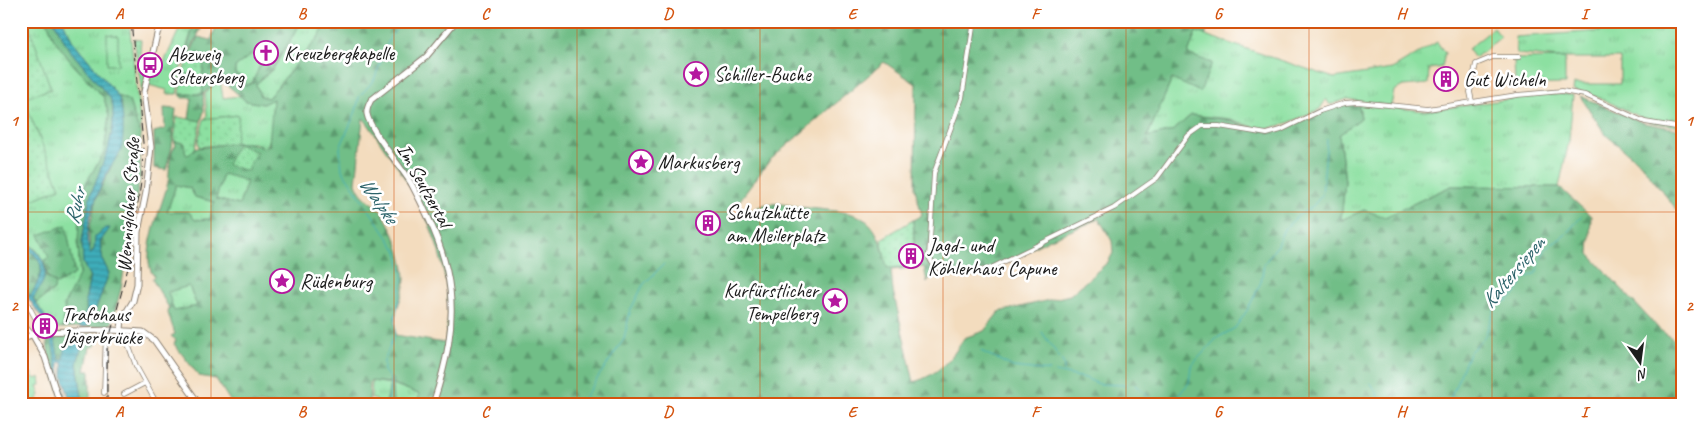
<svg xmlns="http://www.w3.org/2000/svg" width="1703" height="425" font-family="Caveat,sans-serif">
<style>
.grass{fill:url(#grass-tufts);stroke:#547e5e}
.forest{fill:url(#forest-firs);stroke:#466d52;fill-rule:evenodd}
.garden{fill:url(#garden-dots);stroke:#547e5e}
.pitch{fill:#8ce0a1;stroke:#547e5e}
.water{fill:url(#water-rules);stroke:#2d646b}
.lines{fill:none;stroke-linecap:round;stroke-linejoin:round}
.stream{stroke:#3eadba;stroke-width:1}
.minor-casing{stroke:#887c6d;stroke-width:5.5}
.major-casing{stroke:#887c6d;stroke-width:7}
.minor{stroke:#fff;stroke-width:4}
.major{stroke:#fff;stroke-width:5}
.rail{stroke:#1c1c1c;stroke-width:1;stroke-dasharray:8 4;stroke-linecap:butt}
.grid{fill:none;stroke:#d4530e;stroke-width:1;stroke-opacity:0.55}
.labels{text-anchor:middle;stroke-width:5;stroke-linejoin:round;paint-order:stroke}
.poi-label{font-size:20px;fill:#1c1c1c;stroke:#fff;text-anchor:start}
.street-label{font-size:20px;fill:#1c1c1c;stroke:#fff}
.water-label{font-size:21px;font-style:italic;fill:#2d646b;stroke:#fff}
.neatline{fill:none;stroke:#d4530e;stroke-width:2}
.grid-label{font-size:16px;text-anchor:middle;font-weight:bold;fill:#d4530e}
</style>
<defs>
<pattern id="grass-tufts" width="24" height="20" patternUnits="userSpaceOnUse" patternTransform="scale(1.25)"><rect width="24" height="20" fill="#8ce0a1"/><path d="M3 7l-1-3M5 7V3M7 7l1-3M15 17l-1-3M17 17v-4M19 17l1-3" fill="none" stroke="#78c08a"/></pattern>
<pattern id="forest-firs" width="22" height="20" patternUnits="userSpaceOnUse" patternTransform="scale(1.25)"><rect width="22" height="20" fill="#71be87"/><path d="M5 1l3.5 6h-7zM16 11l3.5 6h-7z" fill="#5c9a6e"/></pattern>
<pattern id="garden-dots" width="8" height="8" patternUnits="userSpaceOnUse" patternTransform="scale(1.25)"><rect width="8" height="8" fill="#8ce0a1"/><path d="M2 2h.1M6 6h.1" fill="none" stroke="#78c08a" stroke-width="1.8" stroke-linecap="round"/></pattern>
<pattern id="water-rules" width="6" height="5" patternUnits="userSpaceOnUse" patternTransform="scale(1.25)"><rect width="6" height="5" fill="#3eadba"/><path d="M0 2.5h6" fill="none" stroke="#338c96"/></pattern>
</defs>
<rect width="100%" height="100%" fill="#fff"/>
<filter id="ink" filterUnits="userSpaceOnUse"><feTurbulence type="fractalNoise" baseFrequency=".02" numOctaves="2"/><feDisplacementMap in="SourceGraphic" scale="10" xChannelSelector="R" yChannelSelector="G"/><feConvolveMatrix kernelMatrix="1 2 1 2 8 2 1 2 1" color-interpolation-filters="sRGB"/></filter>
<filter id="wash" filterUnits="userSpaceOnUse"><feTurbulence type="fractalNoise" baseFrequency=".0096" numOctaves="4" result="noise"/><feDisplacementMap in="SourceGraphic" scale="20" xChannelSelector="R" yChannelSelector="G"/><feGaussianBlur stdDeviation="1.12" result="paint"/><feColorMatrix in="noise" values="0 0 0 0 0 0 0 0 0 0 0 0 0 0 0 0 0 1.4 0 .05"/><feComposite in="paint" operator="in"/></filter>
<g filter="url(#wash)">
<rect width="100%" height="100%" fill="#f3dcbe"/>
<path class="grass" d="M26,21H47L54,39L71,62L104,98L109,116L104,153L87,181L80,197L78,245L80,274L65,303L63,328H53L36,303L54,290C45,274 43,246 21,242V205L60,188L23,98L51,89Z
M63,21H129L141,130L139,131L129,101L118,96L72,40Z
M183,21H195L182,61L177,94H166L167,90L149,85L152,70L161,69Z
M302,21H329L317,39L268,98L260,96L256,84L273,69Z
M1651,21H1682V127L1651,122L1600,98L1573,90L1574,84H1620V58H1559L1517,54L1515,37L1615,30Z
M1196,32L1334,78L1392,69L1437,42L1445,53L1442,67L1429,69L1428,84L1403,86L1394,91L1391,106L1347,99L1330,105L1326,99L1320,109L1288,123L1263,130L1230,119L1191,115L1173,131L1147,137L1172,79L1200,91L1188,54Z
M134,39L141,40L139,64H145L148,54L150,55L142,95Z
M259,51L261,64L252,83L245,86L235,74V67L253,53Z
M182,76L202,82L203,94H179Z
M220,79L223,98L240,96L246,101L263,104L273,98C271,114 275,135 265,149L255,143H235L238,115L204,119L207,116L205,94Z
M1545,94L1573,95L1569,141L1559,187L1451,186L1385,217L1364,210L1341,220L1345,181L1339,135L1361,118L1359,104L1425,111Z
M223,173L247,181L239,205L216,199Z
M176,185L190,188L195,197L214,202L210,219L195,220L189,212H167Z
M189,286L197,306L174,312L167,292Z
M372,381L390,384L386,404H377L376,400L371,398Z
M392,384L420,394L418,404H393Z"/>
<path class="forest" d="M47,21H54L68,48L110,98L113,106V126L108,150L90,196L82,241L83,263L90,277L85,301L87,309L80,327H86L96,308L109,273L103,261L100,242L109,228L90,255L89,231L96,199L122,143V107L118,96L129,101L139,131L141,130L140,177L121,289L111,326L63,328L65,303L80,273L78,245L80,197L87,181L104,153L109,116L104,98L71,62L54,39Z
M195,21H205L182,66Z
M218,21H302L272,69L256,84L260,96L268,98L317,39L329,21H1213L1205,35L1196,32L1188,54L1212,63L1200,92L1172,79L1147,137L1173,131L1191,115L1230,120L1254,129L1266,131L1281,128L1278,131L1326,109L1358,102L1361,118L1339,135L1345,181L1341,220L1364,210L1385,217L1451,186L1559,187L1591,216L1589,254L1660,330L1682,345V404H418L419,394L391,383L393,404H386L390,383L370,381L369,404H232L216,379L199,376L174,344L176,340L171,336L175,334L168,313L169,308L152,279L154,276C138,257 164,202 168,182C170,172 168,154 176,145L174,141L184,143L186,154H190L195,148C219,147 243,136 265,149L269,144L273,99L263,104L246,101L220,79L203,94L204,111L201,121L189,119L192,98H182L179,95L203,94L202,82L182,76L183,72L202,79L204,60L189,56L198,37L211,40ZM259,52L261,64L252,83L245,86V78L235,74V67L253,53ZM884,62L916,84L915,189L922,215L913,220L915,266L887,267C875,211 862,214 809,208C796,207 780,202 767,204C755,207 744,216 731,219L728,216L770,160ZM363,118C371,127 378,139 385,149C427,206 457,271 445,343L395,335C392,308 404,300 405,278C405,271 402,259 400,252C396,238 386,214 375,205C366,198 360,195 356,183ZM223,174L247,181L239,205L216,199ZM176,185L190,188L195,197L214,202L210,219L195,220L189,212H167ZM1099,219L1112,241L1113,253L1108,262L1070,295L999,312L984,331L964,338C952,359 938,375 914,382L893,291L891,270L924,267L927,282L935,271L968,274L990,270L1048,240ZM189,286L197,306L174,311L168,292Z
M1580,96L1644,123L1682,130V205L1677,210L1640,163L1606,135Z
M164,108L176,109L172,147L166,170L154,168V132L165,129Z
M66,225L75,274L57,284L48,277L44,260L49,258L39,235Z
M21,242C40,245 43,261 47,277L55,283L54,290L36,303L33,299C50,270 50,260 21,242Z
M21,246C49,259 44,274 30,296L21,284L23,256Z
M99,334L95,346L90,347L85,371H90V404H83L77,363L85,335L70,346L64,361L59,360L54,336H51L57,362V379L63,404L50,363L46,336L50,335Z"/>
<path class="garden" d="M21,21H26L30,29L51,89L23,98L60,188L21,205Z
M188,58L204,60L202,79L183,72Z
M239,115L235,143L199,147L198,141L204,119Z
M177,117L201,121L195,148L190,154L186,155L184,143L174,141Z
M237,144L257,152L250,162L248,171L227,165Z
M913,220L915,266L887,268L881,239Z
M21,358L35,379L40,377L41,385L37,386L40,395L34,404H21Z"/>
<path class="pitch" d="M1494,28L1501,37L1475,58L1468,49Z
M107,34L118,36V65H107Z
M1565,58V84L1515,85L1514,59Z"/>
<path class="water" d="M54,21H63L72,40L118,96C124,111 124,131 122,146C121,154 113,162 109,169C97,193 82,228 90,255L94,250L95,237L105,228H110L100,242L103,261L109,273L96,308L86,327H79L87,309L85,302L90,277L83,263L82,241L90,196L108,150L113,126V106L110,98L68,48Z
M21,243C36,246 49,263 44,279C42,286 36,293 33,299L53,328H49L21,288V284L30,296C44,274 48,259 21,246Z
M50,335H54L59,360H63L66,344L72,346L77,335H85L77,363L83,404H71L63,378V363L59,362L60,377L67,404H64C56,381 57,358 50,335Z"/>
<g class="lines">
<path class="stream" d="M1042,332L1064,364V371
M981,351L1013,367L1050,371
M1055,372L1085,378L1099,384L1126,385
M1371,383L1383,404
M1135,385L1147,395L1146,404
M388,404L391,380L384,371V361L395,333V318L403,277L397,251L342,170L340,148L356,111L359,97L374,80L390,37L404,21
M580,404L624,339L630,311L643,285L664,264
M1153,404L1175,399L1189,383L1191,366L1217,338L1235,328L1248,309L1261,282L1264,264L1276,247L1284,229L1299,215L1313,206L1322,195L1327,139
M1452,404L1451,397L1469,353L1485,336L1495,308L1515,295L1525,278L1536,273L1545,249L1564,236L1581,217"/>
</g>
</g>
<g filter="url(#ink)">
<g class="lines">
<defs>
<path id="minor" d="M974,21L962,98L934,173L929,256C935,279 973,274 991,268L1114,208L1157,178L1188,136L1202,126H1219L1267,134L1281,130L1320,111L1345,103L1358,102L1428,109L1517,95L1562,91L1585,95L1645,122L1682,128
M159,31L164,21
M1472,102L1470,92L1476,64L1493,57H1519
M21,292L38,323L39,332
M21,322L32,334
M123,330L136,366L157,404
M104,393L106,330
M124,394L145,383"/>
<path id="major" d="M121,330L122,319L133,301L137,284L138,232L146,192L151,147L144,92L160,21
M32,334L45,357L60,404
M21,338L23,325
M21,339L39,332L111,330L143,332L154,340L199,404
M433,404C463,314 456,267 412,185C402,167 370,131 367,114C366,109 369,104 371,100L426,57L456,21"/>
</defs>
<use href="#minor" class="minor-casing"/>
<use href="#major" class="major-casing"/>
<use href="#minor" class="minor"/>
<use href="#major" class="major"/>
<path class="rail" d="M107,404V347L128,268L142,176L143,143L131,21"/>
</g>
</g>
<path class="grid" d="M211,21V404M394,21V404M577,21V404M760,21V404M943,21V404M1126,21V404M1309,21V404M1492,21V404M21,212H1682"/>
<defs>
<symbol id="church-ring" viewBox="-11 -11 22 22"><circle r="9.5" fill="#fff" stroke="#b5179e" stroke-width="1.5"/><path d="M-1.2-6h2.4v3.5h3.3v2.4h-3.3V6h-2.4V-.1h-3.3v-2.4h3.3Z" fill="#b5179e"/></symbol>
<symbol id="bus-ring" viewBox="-11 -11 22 22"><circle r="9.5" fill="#fff" stroke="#b5179e" stroke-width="1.5"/><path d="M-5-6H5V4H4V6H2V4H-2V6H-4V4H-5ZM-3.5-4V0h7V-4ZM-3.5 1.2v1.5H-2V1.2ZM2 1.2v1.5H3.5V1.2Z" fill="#b5179e"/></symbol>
<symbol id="sight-ring" viewBox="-11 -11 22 22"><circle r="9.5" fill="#fff" stroke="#b5179e" stroke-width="1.5"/><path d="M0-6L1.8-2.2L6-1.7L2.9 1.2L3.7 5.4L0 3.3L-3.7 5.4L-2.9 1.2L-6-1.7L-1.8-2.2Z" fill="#b5179e"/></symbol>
<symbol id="building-ring" viewBox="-11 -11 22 22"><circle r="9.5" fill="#fff" stroke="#b5179e" stroke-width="1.5"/><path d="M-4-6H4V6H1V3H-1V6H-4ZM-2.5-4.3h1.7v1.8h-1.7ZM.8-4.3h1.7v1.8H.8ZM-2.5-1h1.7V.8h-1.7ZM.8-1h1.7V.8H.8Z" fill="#b5179e"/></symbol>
</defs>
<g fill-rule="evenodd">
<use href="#church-ring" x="252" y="39" width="28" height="28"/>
<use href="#bus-ring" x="136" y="51" width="28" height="28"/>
<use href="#sight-ring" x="682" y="60" width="28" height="28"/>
<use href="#building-ring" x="1432" y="65" width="28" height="28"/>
<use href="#sight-ring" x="627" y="148" width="28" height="28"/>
<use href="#building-ring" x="694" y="209" width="28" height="28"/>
<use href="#building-ring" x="897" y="242" width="28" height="28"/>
<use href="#sight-ring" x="268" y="267" width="28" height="28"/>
<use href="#sight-ring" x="821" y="287" width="28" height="28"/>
<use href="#building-ring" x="31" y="312" width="28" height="28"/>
</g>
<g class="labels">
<g class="poi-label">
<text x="284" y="60">Kreuzbergkapelle</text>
<text x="168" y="61">Abzweig<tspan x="168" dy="23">Seltersberg</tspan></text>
<text x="714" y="81">Schiller-Buche</text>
<text x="1464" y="86">Gut Wicheln</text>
<text x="658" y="169">Markusberg</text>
<text x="726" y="219">Schutzhütte<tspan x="726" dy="23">am Meilerplatz</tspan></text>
<text x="928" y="252">Jagd- und<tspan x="928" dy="23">Köhlerhaus Capune</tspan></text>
<text x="300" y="288">Rüdenburg</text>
<text x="818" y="297" text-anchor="end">Kurfürstlicher<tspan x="818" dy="23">Tempelberg</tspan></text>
<text x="62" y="321">Trafohaus<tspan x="62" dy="23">Jägerbrücke</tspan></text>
</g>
<g class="street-label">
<text transform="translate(425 185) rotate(61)" y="7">Im Seufzertal</text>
<text transform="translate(128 205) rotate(-86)" y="7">Wennigloher Straße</text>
</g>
<g class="water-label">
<text transform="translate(379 200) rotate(55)" y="7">Walpke</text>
<text transform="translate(75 206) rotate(-77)" y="7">Ruhr</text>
<text transform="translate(1513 272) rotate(-50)" y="7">Kaltersiepen</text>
</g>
</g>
<rect width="1703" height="425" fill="none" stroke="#fff" stroke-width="55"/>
<g transform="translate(1640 362) rotate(166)" stroke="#ffffff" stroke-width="4" paint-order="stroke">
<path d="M0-4L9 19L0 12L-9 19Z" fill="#1c1c1c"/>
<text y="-8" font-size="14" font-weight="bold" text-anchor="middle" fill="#1c1c1c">N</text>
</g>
<rect x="28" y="28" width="1648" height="370" class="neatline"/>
<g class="grid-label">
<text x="119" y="19">A</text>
<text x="302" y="19">B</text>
<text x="485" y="19">C</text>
<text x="668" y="19">D</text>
<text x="852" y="19">E</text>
<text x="1035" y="19">F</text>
<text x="1218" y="19">G</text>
<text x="1401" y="19">H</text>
<text x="1584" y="19">I</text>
<text x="14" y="126">1</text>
<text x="1689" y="126">1</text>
<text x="14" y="311">2</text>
<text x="1689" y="311">2</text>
<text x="119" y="417">A</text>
<text x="302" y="417">B</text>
<text x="485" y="417">C</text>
<text x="668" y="417">D</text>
<text x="852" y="417">E</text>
<text x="1035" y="417">F</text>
<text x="1218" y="417">G</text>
<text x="1401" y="417">H</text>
<text x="1584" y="417">I</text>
</g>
</svg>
